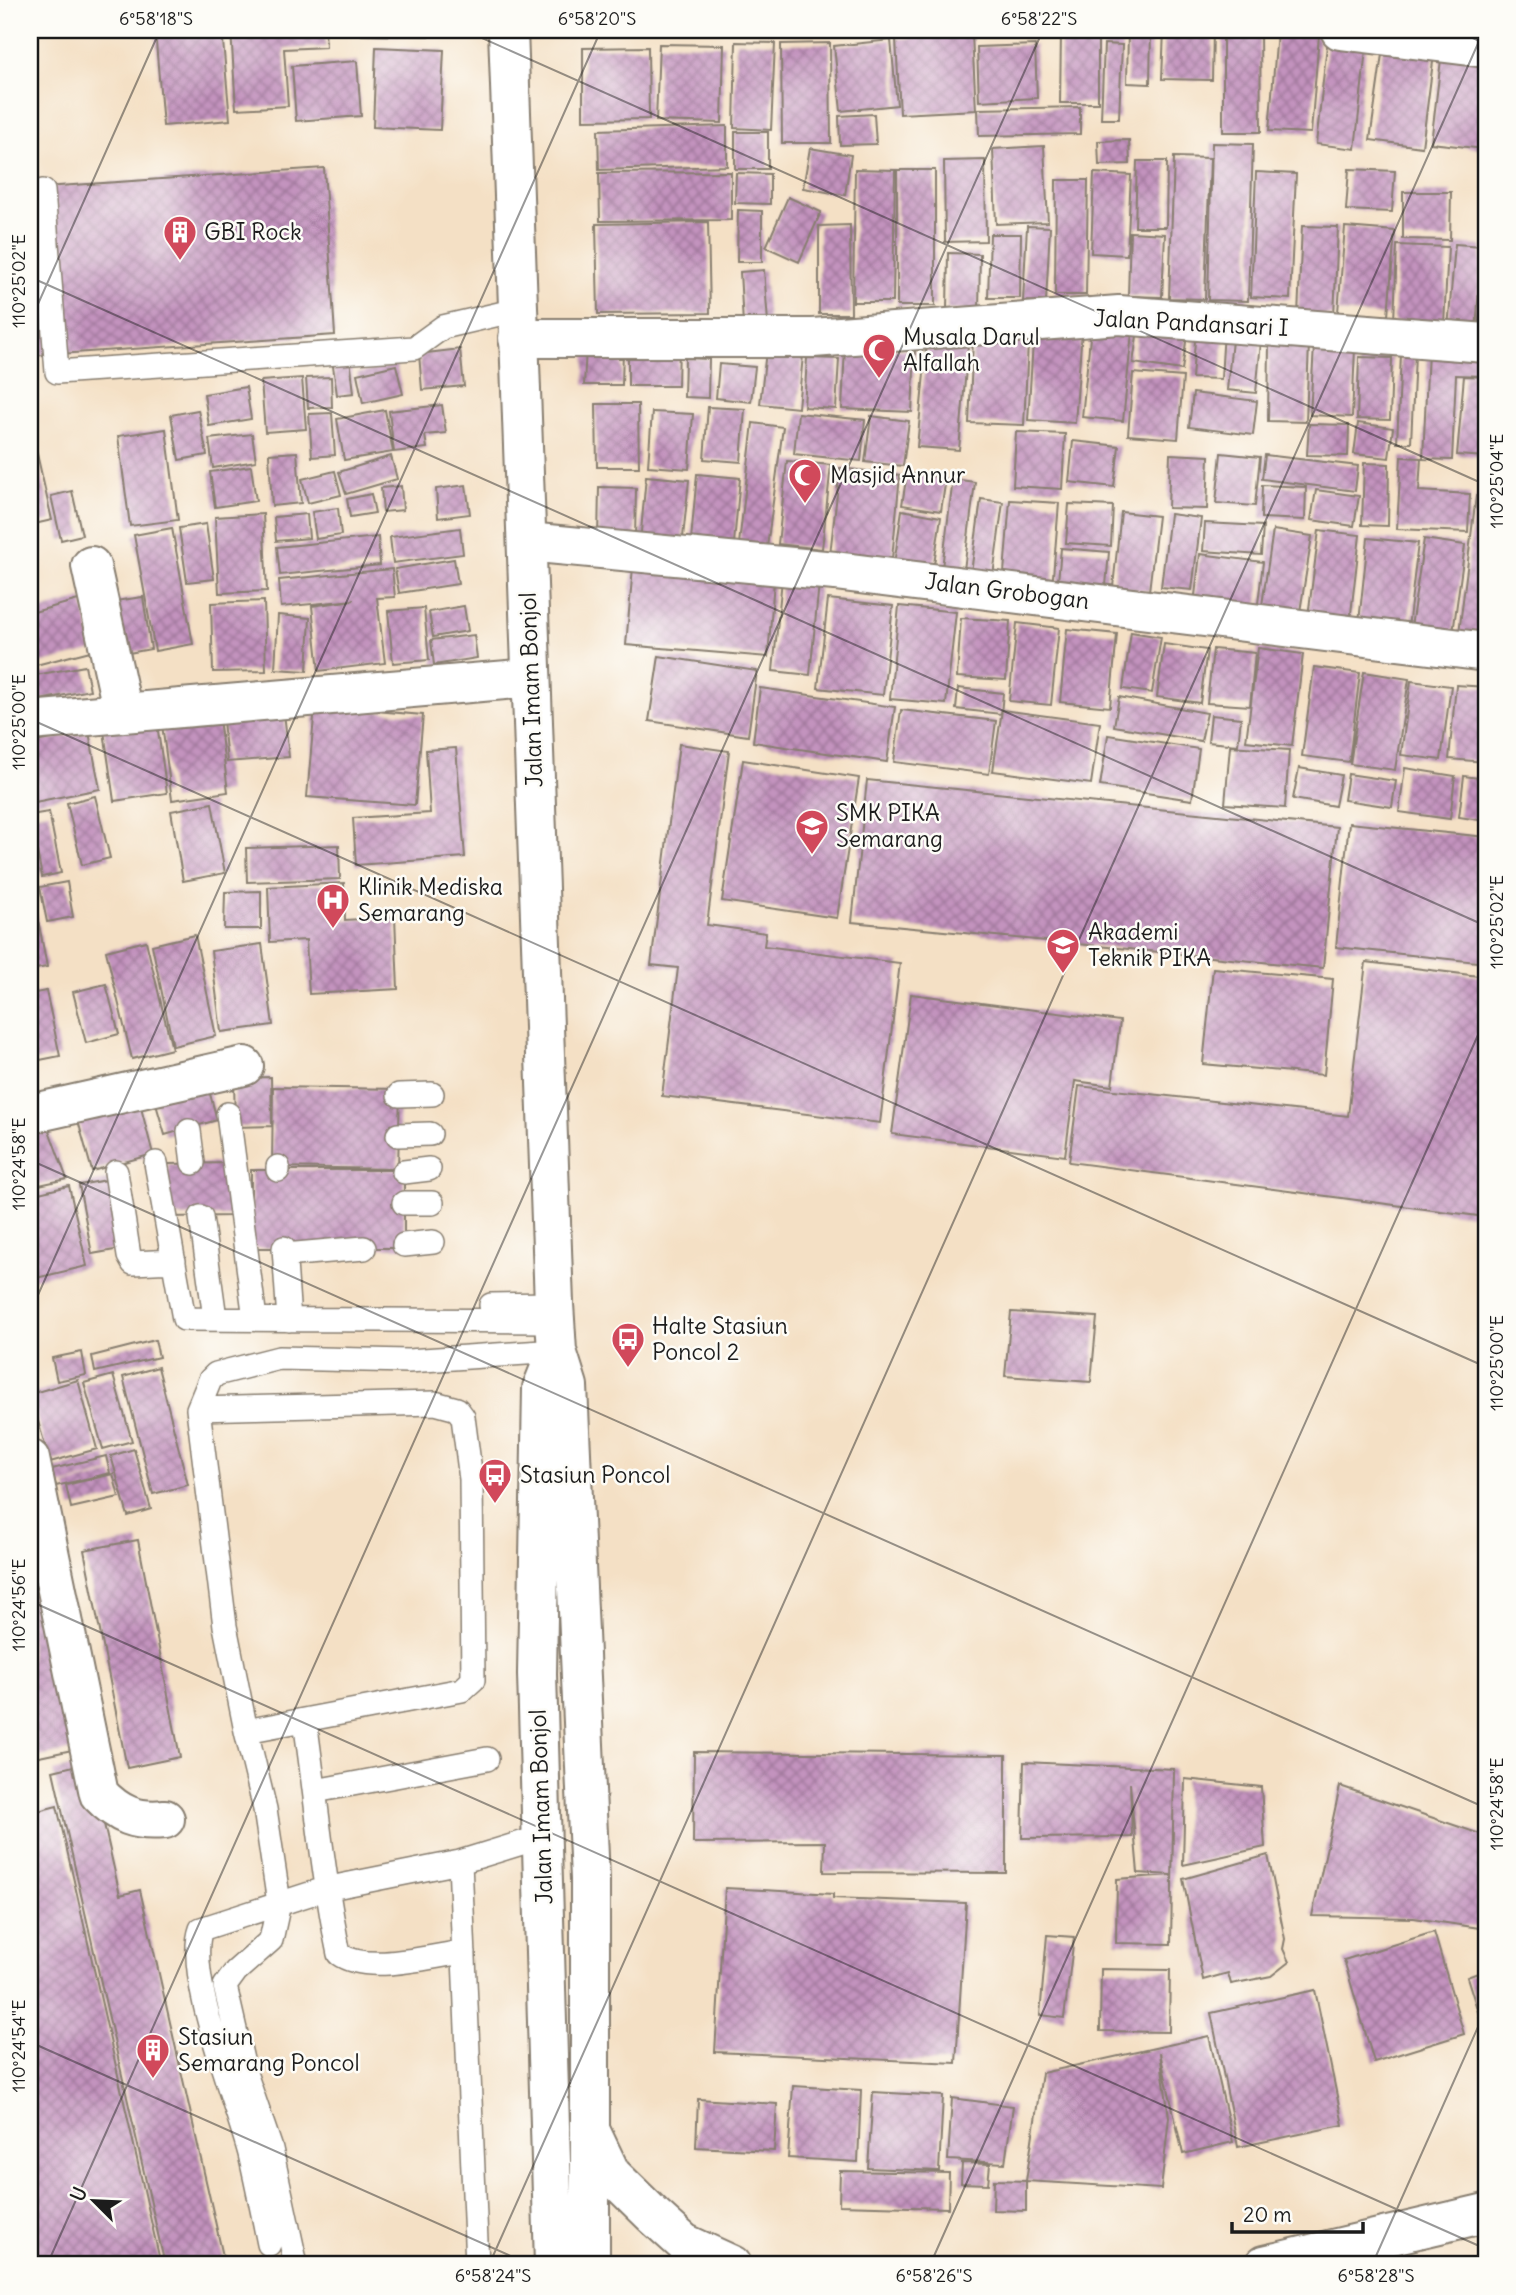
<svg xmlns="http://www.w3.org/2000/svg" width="1516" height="2295" font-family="Delius,sans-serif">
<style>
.building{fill:url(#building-cross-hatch)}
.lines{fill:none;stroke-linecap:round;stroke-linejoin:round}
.service-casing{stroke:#887e70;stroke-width:26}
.minor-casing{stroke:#887e70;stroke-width:42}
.secondary-casing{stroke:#887e70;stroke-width:42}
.primary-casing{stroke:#887e70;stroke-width:42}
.service{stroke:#fff;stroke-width:23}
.minor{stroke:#fff;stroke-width:38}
.secondary{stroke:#fff;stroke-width:38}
.primary{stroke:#fff;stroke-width:38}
.ticks{fill:none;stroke:#1c1c1c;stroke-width:2;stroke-opacity:0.45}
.labels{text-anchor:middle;stroke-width:5;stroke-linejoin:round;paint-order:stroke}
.poi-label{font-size:23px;fill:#1c1c1c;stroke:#fdfcf7;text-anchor:start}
.street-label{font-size:23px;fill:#1c1c1c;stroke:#fdfcf7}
.neatline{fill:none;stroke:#1c1c1c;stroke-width:2.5}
.ticks-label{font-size:18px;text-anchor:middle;fill:#1c1c1c}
</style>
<defs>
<pattern id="building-cross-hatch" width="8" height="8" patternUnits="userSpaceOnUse" patternTransform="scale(1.75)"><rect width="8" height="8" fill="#c393be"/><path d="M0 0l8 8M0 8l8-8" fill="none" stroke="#9e779a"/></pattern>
</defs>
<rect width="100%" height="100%" fill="#fdfcf7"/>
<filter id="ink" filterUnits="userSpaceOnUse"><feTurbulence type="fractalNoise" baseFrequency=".0143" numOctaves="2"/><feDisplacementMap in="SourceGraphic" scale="14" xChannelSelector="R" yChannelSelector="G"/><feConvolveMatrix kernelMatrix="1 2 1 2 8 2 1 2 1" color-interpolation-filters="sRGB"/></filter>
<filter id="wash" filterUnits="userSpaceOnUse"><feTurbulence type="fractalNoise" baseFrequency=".00686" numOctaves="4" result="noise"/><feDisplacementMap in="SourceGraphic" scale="28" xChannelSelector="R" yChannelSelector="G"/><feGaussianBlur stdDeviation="1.57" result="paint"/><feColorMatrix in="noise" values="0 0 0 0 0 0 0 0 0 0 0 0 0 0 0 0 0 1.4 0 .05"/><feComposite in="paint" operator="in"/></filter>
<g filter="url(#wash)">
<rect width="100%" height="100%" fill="#f4e0c5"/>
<g id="blocks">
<path class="building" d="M155,30H222L230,120L163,126Z
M231,30H325L326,47L284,49L288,106L236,109Z
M362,30H435V36L362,35Z
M1128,30H1151L1150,84L1127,83Z
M1164,30H1213L1212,80L1162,79Z
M1260,31L1261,132H1223V32Z
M1277,32L1319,35L1311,133L1269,131Z
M1061,33L1098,34V103H1060Z
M972,35L976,110L900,114L896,39Z
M1328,36L1367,40L1355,149L1316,144Z
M891,40L897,105L841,111L834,46Z
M736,42L775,43L771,130L734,128Z
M830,43L831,143H782L781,44Z
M659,44L724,45L722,123L656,121Z
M1104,44L1122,45L1119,119H1101Z
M1035,45L1037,98L979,101L977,47Z
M376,47L444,50L440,130L373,127Z
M648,47L649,119L583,120V48Z
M1383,47L1434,54L1422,147L1370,140Z
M1442,51L1486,56L1484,149L1431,143Z
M357,61L361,116L296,121L292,66Z
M1080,107V134L979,136L978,109Z
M874,114L876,144L840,145L839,116Z
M727,126V166L599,170L598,130Z
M735,132H768V169H735Z
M1129,140L1130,164L1099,165L1098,141Z
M1212,143L1253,144L1248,301L1208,300Z
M1044,146L1048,222L996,224L993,149Z
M810,148L851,155L845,195L803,188Z
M1174,157L1210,158L1205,299L1169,298Z
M985,160L986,241L945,242L944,161Z
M1137,161H1167L1166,227H1135Z
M324,168L335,335L30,356V188Z
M855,169L895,170L893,302H853Z
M1349,169L1395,171L1392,212L1346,210Z
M897,170H935V306H897Z
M731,172V220L600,221L599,173Z
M1256,172L1296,174L1290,299L1251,297Z
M736,173L770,174V204L735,203Z
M1094,173L1131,175L1127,255L1091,253Z
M1056,180H1088L1086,295H1055Z
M1403,192H1451L1450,240L1403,239Z
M788,197L821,212L799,262L766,247Z
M738,210L762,211V262H737Z
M708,222L710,313L598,314L596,224Z
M850,225L851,314H819V226Z
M1027,226L1050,227L1046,302L1023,301Z
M1302,226L1338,227L1334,316L1298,315Z
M1345,227L1395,231L1388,316L1338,312Z
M1130,232L1165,234L1162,297L1128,296Z
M990,234H1021L1020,298H988Z
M1455,244L1482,246L1476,331L1448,329Z
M1397,245L1448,247L1444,324L1394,322Z
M948,253L980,254L979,311L947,310Z
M1484,268H1486V322L1479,321Z
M764,270L768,322L743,324L740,272Z
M1034,327L1082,330L1075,423L1028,420Z
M1091,328L1132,332L1123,421L1082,417Z
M1138,329L1187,335L1182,370L1133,363Z
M1196,329L1224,331L1221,379L1192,378Z
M973,340L1028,343L1024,425L969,423Z
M1232,340L1261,342L1256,393L1227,390Z
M927,342L968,345L959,450L917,447Z
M1269,343H1309L1306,422L1268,421Z
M679,345L678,386H628V346Z
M1314,346L1355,348L1352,417L1310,415Z
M845,347L915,350L912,412L842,409Z
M586,348L623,349L622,385H584Z
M460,349L464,386L422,390L419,354Z
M766,351L803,355L798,408L760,404Z
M1428,351L1486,352V376L1456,375L1452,460L1423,459Z
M1401,354H1415L1411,443H1397Z
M1359,357L1392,358L1390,420L1357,419Z
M350,358L354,393L337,395L332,359Z
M685,358L709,359L708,398L684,397Z
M807,358L839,359L836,409L804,407Z
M719,364L755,367L751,402L716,398Z
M396,365L403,394L363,403L357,374Z
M1133,373L1183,377L1178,439L1128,435Z
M1464,376L1486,377V457L1457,455Z
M331,377L332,407L308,408L306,378Z
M302,378L306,429L265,432L261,381Z
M246,387L251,419L209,426L204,394Z
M1193,393L1257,401L1253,435L1189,427Z
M596,404H638L639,467H597Z
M442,405L446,433L425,435L427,448L394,452L389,411Z
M708,407L745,409L741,462L704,459Z
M198,410L207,455L179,460L171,415Z
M385,410L393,452L344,460L337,419Z
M652,412L693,414L689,469L648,466Z
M332,413L335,455L312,457L309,414Z
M798,413L865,420L861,461L794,454Z
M871,416L909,421L903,466L865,462Z
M30,423L52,520L30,525Z
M753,423L783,427L767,547L739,544Z
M1358,423L1393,428L1389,458L1354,454Z
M1309,424L1349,425L1348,456L1307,455Z
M166,429L178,520L130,526L118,436Z
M1016,432L1065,434L1062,489L1013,486Z
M252,434L256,461L213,468L209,439Z
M1073,441L1119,446L1114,487L1069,482Z
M297,452L301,503L272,506L269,454Z
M1221,453L1260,457L1255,506L1216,503Z
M1170,454L1209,456L1207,509L1168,508Z
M1265,455L1358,466L1355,491L1262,479Z
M391,456L397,479L346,494L339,472Z
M1401,457L1421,458L1419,491L1470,494L1468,532L1397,529Z
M787,461L831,465L822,549L778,544Z
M1364,463L1389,464L1388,526L1362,525Z
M251,466L256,501L215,507L210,472Z
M840,468L900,475L891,569L829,563Z
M335,471L341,495L308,503L302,479Z
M907,473L946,478L941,511L902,505Z
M697,474L740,478L734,543L691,540Z
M646,476L689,480L682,547L640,543Z
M953,479L975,482L964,570L942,568Z
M466,485L470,514L438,518L436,489Z
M1262,485L1306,487L1305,520L1261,518Z
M401,486L403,510L383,512L381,488Z
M599,487L636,488L635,540L598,539Z
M1316,490L1359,496L1354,526L1311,520Z
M72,491L82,535L61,540L51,496Z
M371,494L375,513L350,517L347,499Z
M1476,496L1486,497V636L1459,633Z
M981,499L1003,502L992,583L970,580Z
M1010,500L1059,503L1052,589L1003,585Z
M1069,504L1113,506L1111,546L1066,543Z
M338,508L341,535L316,539L312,512Z
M902,510L941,517L932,578L893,571Z
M1121,512L1158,516L1149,591L1113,587Z
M263,514L267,591L219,593L215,517Z
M307,514L309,538L276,541L274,517Z
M1170,514L1201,518L1192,590L1161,587Z
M1205,523L1263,526L1261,555L1203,551Z
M206,524L214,579L187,582L179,528Z
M172,528L193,644L155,651L134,535Z
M460,528L463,554L393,563L390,537Z
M1273,530L1312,536L1299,618L1261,612Z
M1319,530L1360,535L1350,622L1308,617Z
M378,537L380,565L280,575L277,547Z
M1368,538L1418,543L1408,628L1359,622Z
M1424,539L1465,545L1453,633L1411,627Z
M1061,548L1109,552L1105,597L1057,593Z
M1200,554L1263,562L1257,612L1194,604Z
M634,556L775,568L768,657L626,645Z
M454,559L458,584L399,593L395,569Z
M392,569L395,597L377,598L385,663L319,671L312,606L354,600L281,607L279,580Z
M782,579L819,583L810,675L773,671Z
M143,597L151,649L123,654L115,601Z
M82,599L94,650L36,665L30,642V613Z
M828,599L893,606L883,695L818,688Z
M264,601L266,671L213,672L211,603Z
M464,606L468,631L433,637L429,612Z
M899,606L956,612L946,704L890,699Z
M424,608L429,660L393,663L388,611Z
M278,615L310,618L307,671L275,669Z
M961,618L1010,621L1006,680L957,677Z
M1017,623L1059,628L1051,705L1009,701Z
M1067,629L1117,634L1110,707L1060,702Z
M1131,632L1161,637L1152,693L1123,689Z
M474,635L477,658L434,665L431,640Z
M1164,644L1207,650L1200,703L1157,697Z
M1258,648L1303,654L1292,746L1246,741Z
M1213,649L1255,653L1250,706L1207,703Z
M659,656L757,671L748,736L649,721Z
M85,666L90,690L30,702V676Z
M1314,667L1360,673L1349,762L1302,756Z
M1364,672L1409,679L1395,770L1350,764Z
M1411,681L1451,686L1441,760L1401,755Z
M1456,685L1486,687V762L1449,759Z
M760,688L895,707L887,762L753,742Z
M958,688L1003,693L1001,714L956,709Z
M1119,697L1207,713L1201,741L1114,726Z
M283,704L289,757L227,762L222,710Z
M315,706L423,715L415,805L307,797Z
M218,710L228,792L172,800L161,717Z
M901,710L996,721L989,774L894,762Z
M1002,710L1100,723L1091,784L993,771Z
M1211,715L1241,718L1238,745L1208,742Z
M156,717L167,793L114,801L103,724Z
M89,732L100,789L30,803V743Z
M1108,735L1199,749L1192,800L1100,786Z
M679,744L729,751L707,925L766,933L764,946L900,963L880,1123L662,1096L678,968L651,965Z
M1230,746L1289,750L1285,808L1225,804Z
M456,748L465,857L356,865L353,818L430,813L426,750Z
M743,760L859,778L837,918L722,901Z
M1299,768L1341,775L1335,806L1293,799Z
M1405,768L1455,776L1450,819L1399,812Z
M1348,774L1396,781L1392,807L1344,800Z
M1464,776L1486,779V821L1459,817Z
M867,780L1337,827L1323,968L852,922Z
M95,796L110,858L82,865L67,803Z
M212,803L225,873L183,881L171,811Z
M49,812L61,873L42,877L30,815Z
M1349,823L1486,837V963L1336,947Z
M339,845L340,879L247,882L246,848Z
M30,853L37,881L30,883Z
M67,882L73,917L47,922L40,887Z
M344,883L345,920L395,917L398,989L309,994L306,940L270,942L268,887Z
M261,891V929H224L225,892Z
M37,914L47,967L30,970V916Z
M195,935L216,1036L173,1046L152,945Z
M146,941L172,1049L132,1059L106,951Z
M262,944L273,1025L221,1032L211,951Z
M1366,962L1486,977V1217L1069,1162L1079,1086L1348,1116Z
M1213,968L1333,979L1324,1075L1203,1064Z
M106,984L119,1034L86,1043L73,992Z
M46,991L60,1056L30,1062V994Z
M911,994L1120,1021L1112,1086L1075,1081L1065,1156L892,1134Z
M271,1077L272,1126L235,1127L234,1078Z
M206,1079L217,1120L165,1135L153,1094Z
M273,1087L400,1089L398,1169L272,1167Z
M139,1100L153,1154L92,1171L77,1117Z
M47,1125L67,1179L30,1187V1131Z
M232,1163V1216L168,1217V1164Z
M251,1170H404V1248H251Z
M112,1179L126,1248L92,1254L79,1185Z
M69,1186L87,1266L32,1279L30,1195Z
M1011,1312L1097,1317L1091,1382L1005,1376Z
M155,1340L159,1357L95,1372L92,1356Z
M82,1352L86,1375L57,1381L52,1358Z
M158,1367L188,1485L153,1494L123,1377Z
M113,1375L132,1441L103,1449L84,1383Z
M78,1380L97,1449L50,1462L30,1394Z
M134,1449L151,1509L128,1516L111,1456Z
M106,1456L110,1473L56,1486L52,1469Z
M113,1474L119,1497L71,1508L66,1485Z
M138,1540L180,1757L127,1768L84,1550Z
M30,1550L72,1750L30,1759Z
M694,1752L1006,1755V1873L824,1872L825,1842L693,1843Z
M90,1762L120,1895L140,1890L225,2265H165L53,1771Z
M1024,1762L1174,1769L1171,1944L1116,1943L1117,1879L1171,1875L1138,1873L1130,1783L1132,1837L1022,1838Z
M1185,1779L1261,1787L1265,1847L1183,1865Z
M1340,1786L1486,1836V1929L1414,1918L1312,1916Z
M57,1806L161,2265H30V1813Z
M1268,1855L1285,1939L1283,1949L1289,1962L1271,1976L1231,1984L1228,1973L1203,1980L1183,1879Z
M725,1888L833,1894V1898L966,1903L956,2063L715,2052Z
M1434,1932L1464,2034L1374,2062L1344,1960Z
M1047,1935L1074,1937L1064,2018L1040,2015Z
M1101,1969L1170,1970L1169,2032L1100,2031Z
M1486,1970V2037L1467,1977Z
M1315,1990L1343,2125L1238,2147L1211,2013Z
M1209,2036L1233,2142L1183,2154L1160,2053L1169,2117L1161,2189L1026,2181V2211L993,2210L994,2180L1026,2181L1042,2073Z
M793,2086L861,2090L858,2162L788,2158Z
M873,2092L943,2096L939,2171L868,2168Z
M952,2098L1013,2106L1005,2163L948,2160Z
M698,2099L777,2104L774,2151L696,2147Z
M962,2163L990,2164L988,2184L961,2183Z
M840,2171L949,2173L948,2208L839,2205Z"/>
</g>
</g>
<g filter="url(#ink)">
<use href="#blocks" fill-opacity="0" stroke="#887e70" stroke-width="2"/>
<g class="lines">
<defs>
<path id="service" d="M43,191L57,372L414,348L443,327L517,310
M399,1095L432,1094
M228,1114L255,1319
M189,1131L193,1163
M398,1135L430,1134
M156,1163L184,1319L555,1321
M278,1167V1170
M116,1172L129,1256L133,1263L174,1261
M404,1172L429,1169
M404,1203H432
M201,1217L215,1318
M404,1245L433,1242
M284,1248L289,1320
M285,1255L364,1248
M491,1305L554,1304
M198,1409L435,1403L457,1409L463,1417L471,1479L473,1680L462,1690L246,1731
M305,1720C316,1798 323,1877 339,1954C367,1974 430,1956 464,1952
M315,1791L487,1759
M460,1862L477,2265
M269,2244C263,2214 257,2184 250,2154C237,2103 184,1975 201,1929L325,1889L460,1862L541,1837
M296,2265L271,2149L245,2073L225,1986L236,1971L271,1940L279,1903L265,1809L246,1731L225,1626L198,1409L210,1380L216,1374L279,1358L408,1361L557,1351"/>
<path id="minor" d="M1340,30L1486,48
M518,338H813L1119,315L1486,343
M527,542L835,571L1486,652
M91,566L123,713
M30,721L530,678
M30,1114L244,1066
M30,1459L99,1794C119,1815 136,1822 165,1819"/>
<path id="secondary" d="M1264,2265L1486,2213"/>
<path id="primary" d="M508,30L554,1304L557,1351L568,1386L590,1879V2265
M592,2134L611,2174L654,2216L684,2243L732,2265
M554,2265L537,1674L542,1388L556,1353"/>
</defs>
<use href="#service" class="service-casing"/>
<use href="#minor" class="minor-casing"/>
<use href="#secondary" class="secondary-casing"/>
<use href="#primary" class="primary-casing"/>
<use href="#service" class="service"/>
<use href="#minor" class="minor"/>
<use href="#secondary" class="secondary"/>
<use href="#primary" class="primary"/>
</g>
</g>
<path class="ticks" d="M464,30L1486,485M1455,30L1486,44M30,277L1486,926M30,322L160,30M30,719L1486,1367M30,1160L1486,1808M30,1313L601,30M30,1601L1486,2249M30,2042L531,2265M47,2265L1043,30M489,2265L1484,30M930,2265L1486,1017M1372,2265L1486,2009"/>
<defs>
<symbol id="building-pin" viewBox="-11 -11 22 30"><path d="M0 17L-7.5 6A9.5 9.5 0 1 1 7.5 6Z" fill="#d1495b" stroke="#fdfcf7"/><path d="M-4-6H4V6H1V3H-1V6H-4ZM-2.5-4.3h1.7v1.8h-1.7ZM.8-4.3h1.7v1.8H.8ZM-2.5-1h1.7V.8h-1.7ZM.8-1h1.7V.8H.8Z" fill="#fff"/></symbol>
<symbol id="mosque-pin" viewBox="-11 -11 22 30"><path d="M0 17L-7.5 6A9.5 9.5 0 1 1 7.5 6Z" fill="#d1495b" stroke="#fdfcf7"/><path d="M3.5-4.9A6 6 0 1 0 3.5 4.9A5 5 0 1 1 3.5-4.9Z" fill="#fff"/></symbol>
<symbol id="school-pin" viewBox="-11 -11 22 30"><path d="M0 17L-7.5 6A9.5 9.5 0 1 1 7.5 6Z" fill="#d1495b" stroke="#fdfcf7"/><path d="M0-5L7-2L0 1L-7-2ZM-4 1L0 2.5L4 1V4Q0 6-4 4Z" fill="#fff"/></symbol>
<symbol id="hospital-pin" viewBox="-11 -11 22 30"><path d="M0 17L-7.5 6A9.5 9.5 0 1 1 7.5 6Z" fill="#d1495b" stroke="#fdfcf7"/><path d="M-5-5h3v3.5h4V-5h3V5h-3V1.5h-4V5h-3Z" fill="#fff"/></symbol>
<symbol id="university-pin" viewBox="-11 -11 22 30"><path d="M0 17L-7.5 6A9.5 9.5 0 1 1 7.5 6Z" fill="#d1495b" stroke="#fdfcf7"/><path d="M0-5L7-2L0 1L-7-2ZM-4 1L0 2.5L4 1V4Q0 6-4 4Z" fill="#fff"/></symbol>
<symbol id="bus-pin" viewBox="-11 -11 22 30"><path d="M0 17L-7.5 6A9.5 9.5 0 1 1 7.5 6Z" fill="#d1495b" stroke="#fdfcf7"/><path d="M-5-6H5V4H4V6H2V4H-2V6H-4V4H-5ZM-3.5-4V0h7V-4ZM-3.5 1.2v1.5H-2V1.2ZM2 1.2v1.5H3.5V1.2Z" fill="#fff"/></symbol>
</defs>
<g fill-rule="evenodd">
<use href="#building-pin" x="161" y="213" width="38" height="52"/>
<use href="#mosque-pin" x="860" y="331" width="38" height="52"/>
<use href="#mosque-pin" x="786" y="456" width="38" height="52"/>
<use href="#school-pin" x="793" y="807" width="38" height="52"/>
<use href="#hospital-pin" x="314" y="881" width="38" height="52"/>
<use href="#university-pin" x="1044" y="926" width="38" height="52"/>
<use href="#bus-pin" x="609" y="1320" width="38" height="52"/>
<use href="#bus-pin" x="476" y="1456" width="38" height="52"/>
<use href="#building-pin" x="134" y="2031" width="38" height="52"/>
</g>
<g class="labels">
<g class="poi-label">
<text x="204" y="240">GBI Rock</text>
<text x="903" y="345">Musala Darul<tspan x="903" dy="26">Alfallah</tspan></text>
<text x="830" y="483">Masjid Annur</text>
<text x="836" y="821">SMK PIKA<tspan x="836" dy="26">Semarang</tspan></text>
<text x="358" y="895">Klinik Mediska<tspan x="358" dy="26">Semarang</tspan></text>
<text x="1088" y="940">Akademi<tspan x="1088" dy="26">Teknik PIKA</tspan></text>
<text x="652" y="1334">Halte Stasiun<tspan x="652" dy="26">Poncol 2</tspan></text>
<text x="520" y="1483">Stasiun Poncol</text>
<text x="178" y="2045">Stasiun<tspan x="178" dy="26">Semarang Poncol</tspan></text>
</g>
<g class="street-label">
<text transform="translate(1191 323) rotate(3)" y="8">Jalan Pandansari I</text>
<text transform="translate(1007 591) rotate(7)" y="8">Jalan Grobogan</text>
<text transform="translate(531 690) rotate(-92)" y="8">Jalan Imam Bonjol</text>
<text transform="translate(541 1807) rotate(-92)" y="8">Jalan Imam Bonjol</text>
</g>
</g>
<rect width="1516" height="2295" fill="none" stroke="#fdfcf7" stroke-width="77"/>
<g transform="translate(94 2201) rotate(294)" stroke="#fdfcf7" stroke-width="5" paint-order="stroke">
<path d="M0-5L12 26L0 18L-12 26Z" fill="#1c1c1c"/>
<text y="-10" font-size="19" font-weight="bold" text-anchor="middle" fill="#1c1c1c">U</text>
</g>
<path d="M1232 2222v10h131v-10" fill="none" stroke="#1c1c1c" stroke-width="3.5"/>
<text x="1243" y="2222" font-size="21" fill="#1c1c1c" stroke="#fdfcf7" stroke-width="5" paint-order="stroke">20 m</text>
<rect x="38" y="38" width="1440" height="2218" class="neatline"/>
<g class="ticks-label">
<text x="156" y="25">6°58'18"S</text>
<text x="597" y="25">6°58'20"S</text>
<text x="1039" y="25">6°58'22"S</text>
<text transform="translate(19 281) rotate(-90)" y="6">110°25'02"E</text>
<text transform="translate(1497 481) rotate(-90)" y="6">110°25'04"E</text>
<text transform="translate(19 722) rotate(-90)" y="6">110°25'00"E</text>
<text transform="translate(1497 922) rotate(-90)" y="6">110°25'02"E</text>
<text transform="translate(19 1164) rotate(-90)" y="6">110°24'58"E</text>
<text transform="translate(1497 1363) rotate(-90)" y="6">110°25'00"E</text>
<text transform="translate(19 1605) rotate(-90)" y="6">110°24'56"E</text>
<text transform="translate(1497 1804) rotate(-90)" y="6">110°24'58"E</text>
<text transform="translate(19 2046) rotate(-90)" y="6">110°24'54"E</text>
<text x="493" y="2282">6°58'24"S</text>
<text x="934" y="2282">6°58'26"S</text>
<text x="1376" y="2282">6°58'28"S</text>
</g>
</svg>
